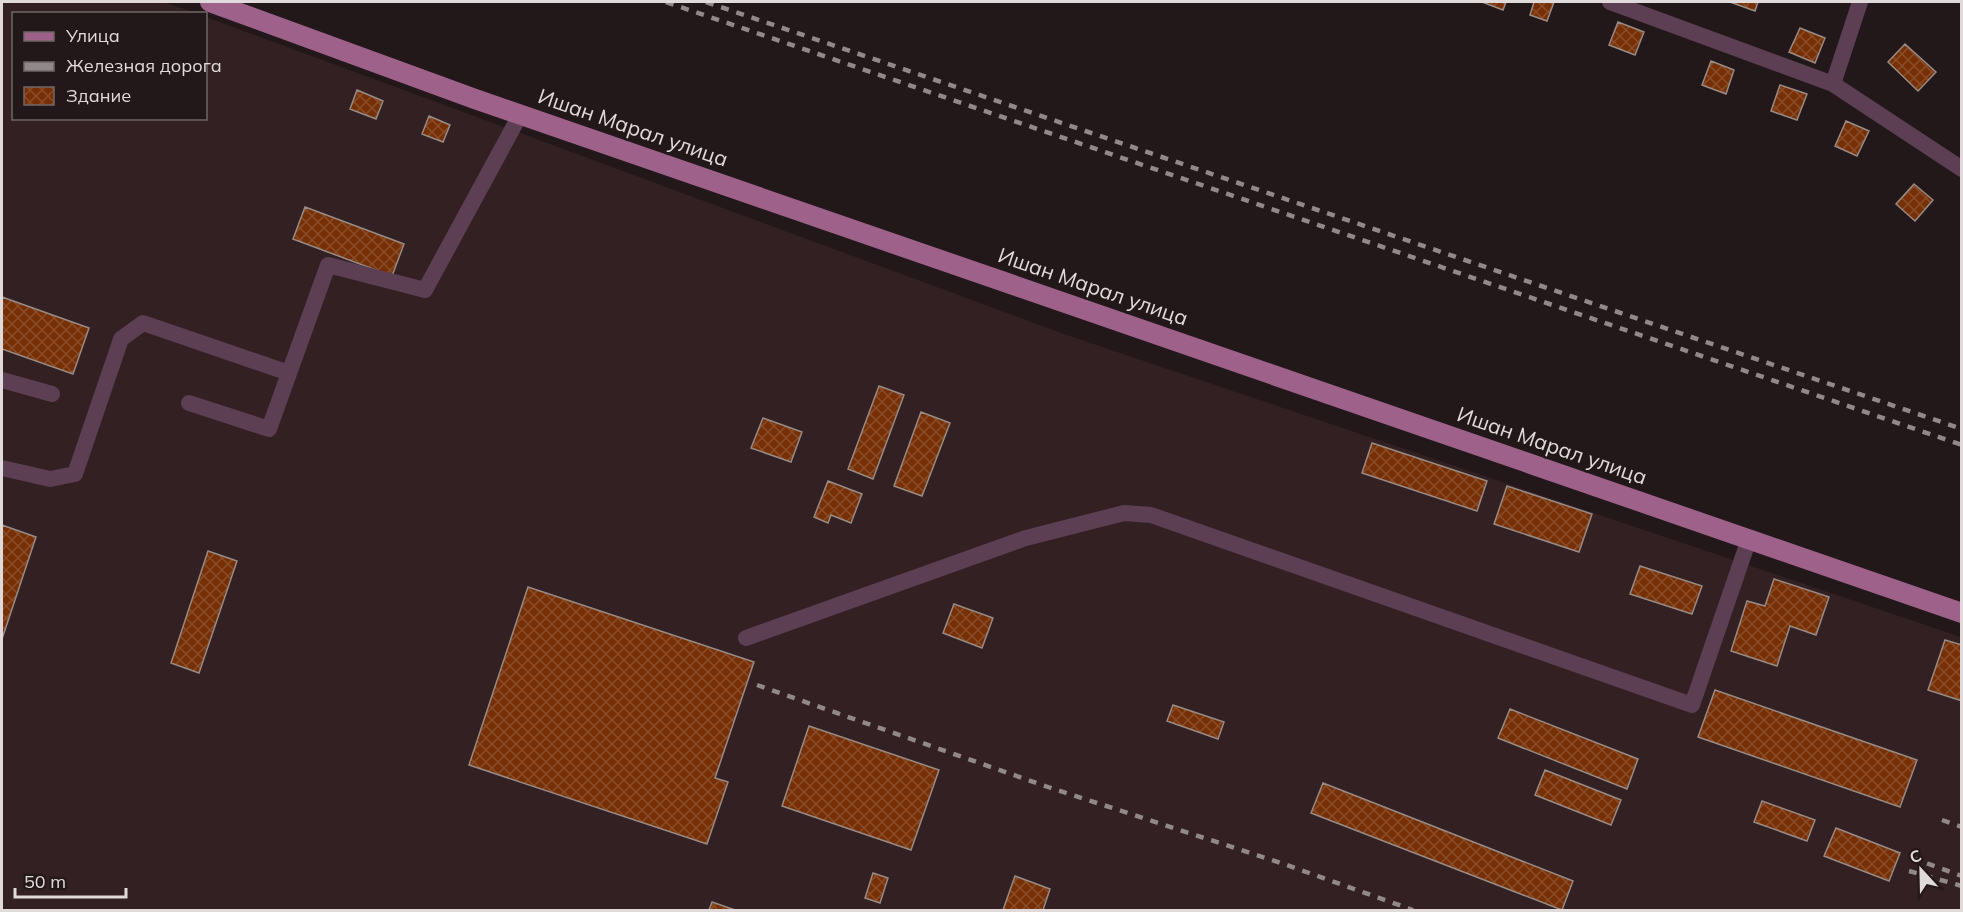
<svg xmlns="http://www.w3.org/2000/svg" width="1963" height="912" font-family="Mulish,sans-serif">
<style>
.built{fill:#322022}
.building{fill:url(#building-cross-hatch);stroke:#978b85;stroke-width:1.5}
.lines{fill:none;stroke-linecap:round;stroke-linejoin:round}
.minor{stroke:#5c3f53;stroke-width:16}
.major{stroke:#9d618a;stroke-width:20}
.rail{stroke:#918889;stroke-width:4.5;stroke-dasharray:8 8;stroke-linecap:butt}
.labels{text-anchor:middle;stroke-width:5;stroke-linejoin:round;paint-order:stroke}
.street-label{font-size:21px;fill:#e1dada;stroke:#231819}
</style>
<defs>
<pattern id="building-cross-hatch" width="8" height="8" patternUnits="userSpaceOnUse" patternTransform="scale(1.5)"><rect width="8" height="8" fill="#773005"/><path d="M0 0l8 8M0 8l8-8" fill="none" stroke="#8a4d29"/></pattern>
</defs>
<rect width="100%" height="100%" fill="#231819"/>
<path class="built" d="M2,2H163L196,13L14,14V118H206V17L1064,334L1961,637V910H2Z"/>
<path class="building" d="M1482,2H1506L1503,10Z
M1534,2H1554L1547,21L1530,15Z
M1730,2H1758L1755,11Z
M1618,22L1644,32L1635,55L1609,45Z
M1800,28L1825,38L1815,63L1789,52Z
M1905,44L1936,72L1918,91L1888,62Z
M1711,61L1734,70L1726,94L1702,85Z
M1780,85L1807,94L1797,120L1771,111Z
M357,90L383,101L376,119L350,109Z
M429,116L450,125L443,142L422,134Z
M1846,121L1869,131L1857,156L1835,146Z
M1914,184L1933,200L1915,221L1896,204Z
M305,207L404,244L392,276L293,239Z
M2,297L89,328L73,374L2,349Z
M879,386L904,395L873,479L848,469Z
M921,412L950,423L922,496L894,486Z
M763,418L802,432L791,462L751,448Z
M1372,443L1487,481L1477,511L1362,473Z
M828,481L862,494L851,523L831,515L828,523L814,517Z
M1507,486L1592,514L1579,552L1494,524Z
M2,525L36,537L2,639Z
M208,551L237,561L199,673L171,663Z
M1640,566L1702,586L1692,614L1630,594Z
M1774,579L1829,597L1816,635L1790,626L1777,666L1731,651L1747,601L1765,606Z
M528,587L754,662L715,778L728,782L707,844L469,765Z
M954,604L993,618L982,648L943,633Z
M1945,640L1962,645V701L1928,690Z
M1715,690L1917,760L1900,807L1698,737Z
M1173,705L1224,722L1218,739L1167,721Z
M1510,709L1638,759L1627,789L1498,738Z
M809,726L939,770L911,850L782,806Z
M1545,770L1621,800L1611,825L1535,795Z
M1323,783L1573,881L1562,910L1311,813Z
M1762,801L1815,820L1807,841L1754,822Z
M1836,828L1900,853L1889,881L1824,856Z
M873,873L888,878L880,903L865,898Z
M1015,876L1050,889L1043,910H1003Z
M712,902L735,910H709Z"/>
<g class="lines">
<path class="minor" d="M1610,2L1833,84L1962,169
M1833,84L1860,2
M2,380L52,394
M189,403L269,429L328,265L425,290L520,115
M2,468L50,479L75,474L121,339L143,323L289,373
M746,638L1026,538L1124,513L1151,515L1692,705L1749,539"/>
<path class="major" d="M210,2L475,99L1962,613"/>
<path class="rail" d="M666,2L1962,445
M706,2L1962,429
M757,685L1048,787L1281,863L1413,910
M1942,820L1962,827
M1912,858L1962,876
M1909,871L1962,886"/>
</g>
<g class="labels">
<g class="street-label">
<text transform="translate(633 128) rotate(19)" y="7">Ишан Марал улица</text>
<text transform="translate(1093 287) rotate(19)" y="7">Ишан Марал улица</text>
<text transform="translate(1552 446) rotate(19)" y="7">Ишан Марал улица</text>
</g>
</g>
<rect width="1963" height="912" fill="none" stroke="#e1dada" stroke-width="6"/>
<rect x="12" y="12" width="195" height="108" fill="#231819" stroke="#6f6666" stroke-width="1.5"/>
<rect x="24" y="32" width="30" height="9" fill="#9d618a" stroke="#6f6666" stroke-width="1.5"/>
<text x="66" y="42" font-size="18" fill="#e1dada">Улица</text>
<rect x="24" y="62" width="30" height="9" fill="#918889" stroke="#6f6666" stroke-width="1.5"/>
<text x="66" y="72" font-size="18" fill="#e1dada">Железная дорога</text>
<rect x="24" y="87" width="30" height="18" fill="url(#building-cross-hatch)" stroke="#6f6666" stroke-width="1.5"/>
<text x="66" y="102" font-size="18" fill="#e1dada">Здание</text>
<g transform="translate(1921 870) rotate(338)" stroke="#231819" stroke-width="4.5" paint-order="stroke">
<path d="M0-4.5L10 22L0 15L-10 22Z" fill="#e1dada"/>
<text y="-9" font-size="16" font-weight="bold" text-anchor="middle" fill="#e1dada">С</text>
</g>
<path d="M15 888v9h111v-9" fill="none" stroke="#e1dada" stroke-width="3"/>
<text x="24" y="888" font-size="18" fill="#e1dada" stroke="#231819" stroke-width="4.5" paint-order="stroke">50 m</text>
</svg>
